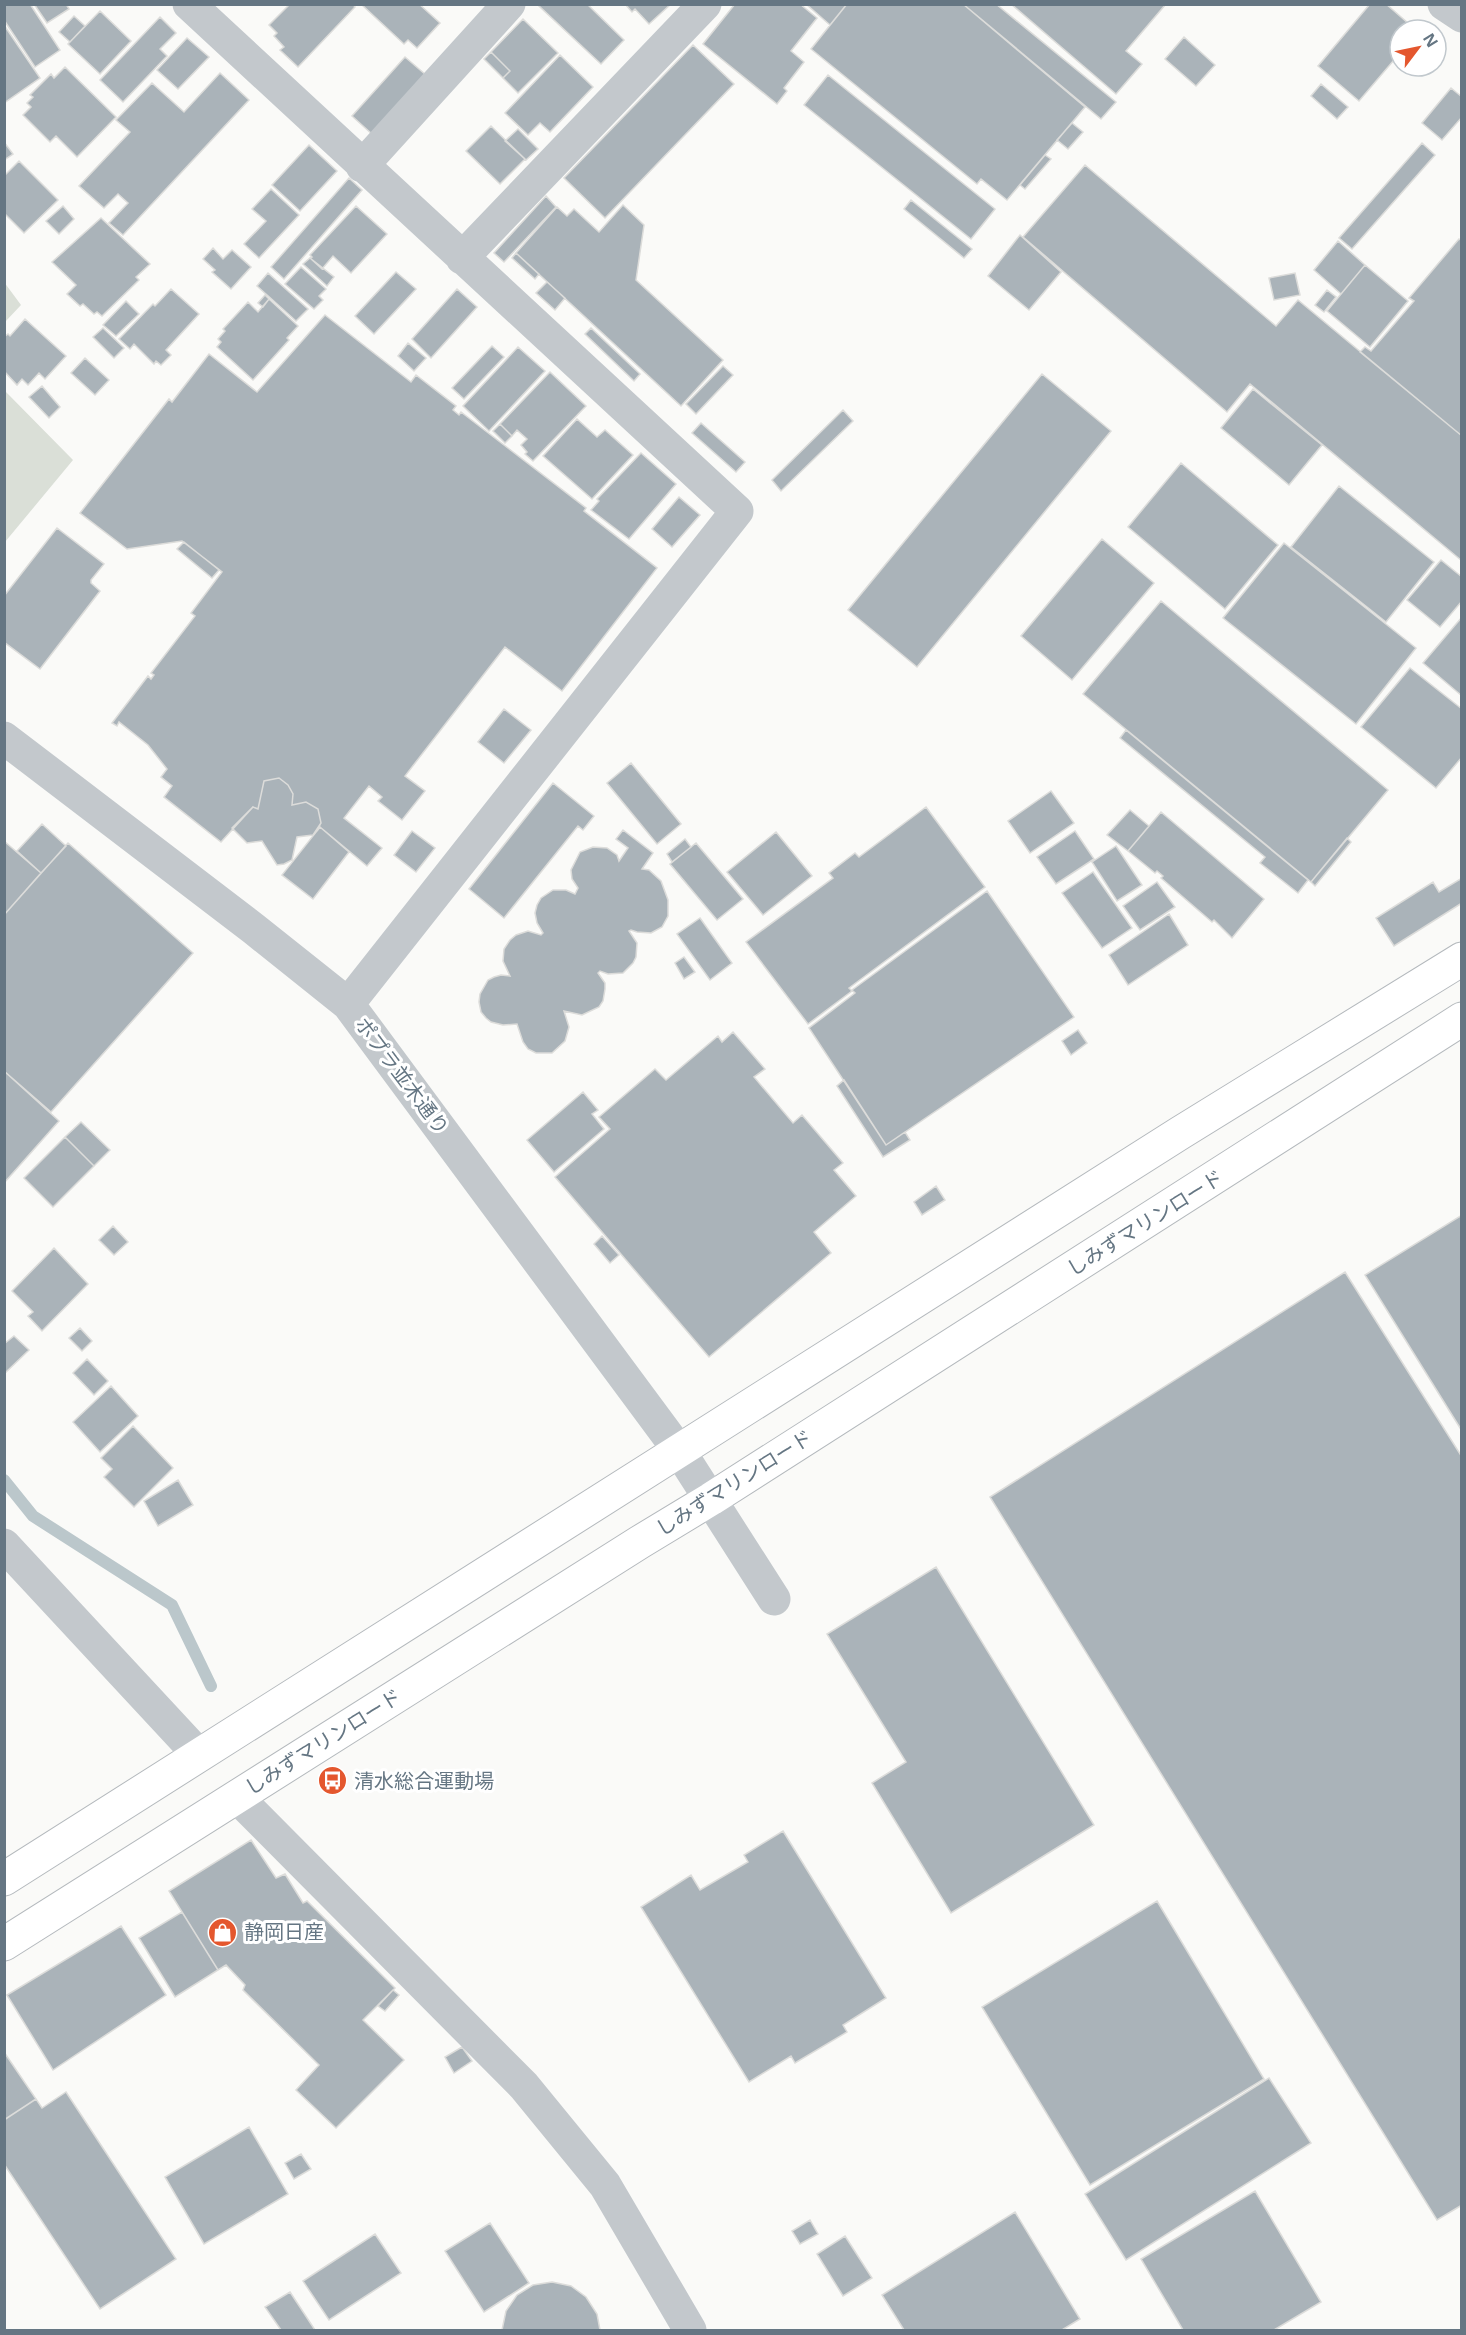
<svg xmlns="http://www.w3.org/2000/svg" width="1466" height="2335" font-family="'Open Sans','Noto Sans JP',sans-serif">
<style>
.green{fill:#dadfd7}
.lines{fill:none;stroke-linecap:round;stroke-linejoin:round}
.stream{stroke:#bbc7cb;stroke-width:12}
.building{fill:#aab3b9;stroke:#dcdcda;stroke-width:1.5}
.highway-casing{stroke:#b4b9bd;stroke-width:35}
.minor{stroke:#c3c8cc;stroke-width:33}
.highway{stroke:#fff;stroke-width:33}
.labels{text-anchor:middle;stroke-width:6;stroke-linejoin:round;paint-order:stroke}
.street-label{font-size:20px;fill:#657683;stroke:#fff}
.poi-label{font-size:20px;fill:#657683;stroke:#fff;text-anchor:start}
</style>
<rect width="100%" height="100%" fill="#fafaf8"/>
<path class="green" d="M4,282L21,305L5,322H4Z
M5,391L73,460L5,542Z"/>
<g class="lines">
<path class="stream" d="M4,1480L33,1516L172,1605L211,1686"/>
</g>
<path class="building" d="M4,4H30L60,50L35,67L4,20Z
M34,4H66L69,9L47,23Z
M290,4H353L355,7L298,67L280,50L284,47L274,36L277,33L269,25Z
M361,4H419L440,23L417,48L408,40L404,44Z
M540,4H587L624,40L601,64L539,6Z
M625,4H671L649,24L635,9L632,12Z
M735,4H800L817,18L791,51L804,62L784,88L787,91L777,104L703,44Z
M806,4H847L830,25Z
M847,4H963L1085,107L1007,200L981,179L977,184L811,49Z
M963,4H996L1116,102L1101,119Z
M1011,4H1166L1126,51L1142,64L1116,94Z
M1370,4H1386L1416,30H1400V53L1359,101L1318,66Z
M100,11L131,41L100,74L68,44Z
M74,16L85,26L70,42L59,32Z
M160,17L176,33L160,49L167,56L123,102L100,80Z
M523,19L558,53L518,93L503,78L510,71L491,52Z
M4,25L40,78L4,103Z
M1184,37L1215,65L1196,86L1165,59Z
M187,38L209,57L178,89L157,70Z
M693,45L734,84L605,218L564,178Z
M491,52L510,71L503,78L484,59Z
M560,55L593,87L550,132L540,123L528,135L505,113Z
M405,57L426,75L373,135L352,116Z
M65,67L116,117L77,157L56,136L50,142L23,115L31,107L27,103L33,97L30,95L51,74L54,78Z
M220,73L249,100L123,235L109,223L128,203L118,194L104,208L79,186L130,132L116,120L152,83L184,112Z
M828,75L995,209L971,239L804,105Z
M1321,84L1348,107L1337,119L1311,96Z
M1451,88L1462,97V117L1442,140L1422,123Z
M1072,123L1083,132L1068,149L1057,140Z
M491,126L525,159L500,184L466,151Z
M518,129L538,149L526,160L505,141Z
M4,142L13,154L4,160Z
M1422,143L1435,155L1352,249L1339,238Z
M309,145L337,171L300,211L272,185Z
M1045,155L1051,159L1025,189L1020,185Z
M19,161L58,200L24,233L4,213V176Z
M1085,165L1276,326L1298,300L1462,436V561L1250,384L1227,412L1023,237Z
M349,178L362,190L284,279L271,267Z
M271,189L299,215L259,258L244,244L266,221L252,209Z
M546,196L556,207L504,262L494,253Z
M911,200L972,249L964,258L904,209Z
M623,205L644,225L636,280L723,360L681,406L516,253L557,207L567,216L574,209L599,232Z
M63,206L74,219L59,234L46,221Z
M356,206L387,234L351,273L333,256L322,269L310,258L312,257L310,255Z
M101,218L150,264L136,277L139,280L102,316L97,312L94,314L83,304L80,306L67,294L76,285L52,262Z
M1020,235L1061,272L1029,310L988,276Z
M1459,239L1462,241V436L1360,352L1365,347L1371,351L1414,301L1409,298Z
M1338,241L1365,265L1341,294L1314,270Z
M213,248L223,259L232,250L251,267L231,289L212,272L215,270L203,259Z
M516,253L539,274L535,279L512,258Z
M310,258L334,277L327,286L303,264Z
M1365,265L1408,301L1370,347L1327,311Z
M301,267L326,289L319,296L323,300L314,309L285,284Z
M396,272L416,289L374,334L355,316Z
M268,273L308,309L296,321L257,286Z
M1295,273L1300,295L1274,300L1269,278Z
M547,282L565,298L555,310L536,293Z
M171,289L199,314L166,350L171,355L161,365L156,361L154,364L134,344L130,349L119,339L153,304L155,306Z
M457,289L477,307L431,358L412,339Z
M1327,290L1336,297L1324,312L1315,305Z
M265,295L269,299L263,307L258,303Z
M269,299L298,326L287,338L289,340L253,380L217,347L221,342L218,339L225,331L223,329L248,302L258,312Z
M126,301L139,314L116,336L103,325Z
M325,315L411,382L416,375L456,406L453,410L459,415L461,412L586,508L584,511L657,568L562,691L505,647L405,776L425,791L402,820L378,801L382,797L369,786L344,818L382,848L367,866L320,827L317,831L321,823L318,809L306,802L292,805L293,794L288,785L279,778L264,781L258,809L253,807L221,842L164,797L172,786L161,777L167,769L148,745L119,722L117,726L112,723L148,676L151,679L154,675L151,673L195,616L191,613L222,572L182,541L127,549L80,513L169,399L172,402L209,354L257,392Z
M25,319L66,356L45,379L39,373L28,385L22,379L17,385L4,371V337L8,334L10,336Z
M103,328L124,348L114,358L93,337Z
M591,328L640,374L634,381L585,334Z
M408,343L426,358L414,371L398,356Z
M492,346L504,357L464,399L452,388Z
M518,347L545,371L489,431L463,406Z
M85,358L109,380L95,395L71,373Z
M723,366L733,375L696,414L686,404Z
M550,372L586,406L533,461L525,454L527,452L521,445L527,439L517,430L512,436L500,424Z
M1042,374L1111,431L917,667L848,610Z
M42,386L60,407L49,418L29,397Z
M1253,389L1322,445L1289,485L1221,428Z
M843,410L853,421L781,491L772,480Z
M577,419L597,437L605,430L633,455L592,499L543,456Z
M701,423L745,462L736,472L692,433Z
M500,424L512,436L505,443L493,431Z
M641,453L676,484L629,539L591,510L599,501L597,499Z
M1181,463L1278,545L1225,609L1128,527Z
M1339,486L1434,562L1386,622L1291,547Z
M679,497L700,515L672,547L652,529Z
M57,528L104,564L91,580V583L100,591L40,669L4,642V596Z
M1102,539L1154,583L1072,680L1021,636Z
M184,542L219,570L212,578L177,549Z
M1284,543L1416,648L1356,724L1223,618Z
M1441,560L1462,577V601L1440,627L1407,600Z
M1161,601L1388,790L1311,882L1083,694Z
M1462,617V696L1423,663Z
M1410,668L1462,709V757L1436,788L1361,727Z
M504,709L531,730L504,763L478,742Z
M1126,730L1308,880L1298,893L1260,863L1265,857L1120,738Z
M631,763L681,824L657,844L607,783Z
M279,778L288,785L293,794L292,805L306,802L318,809L321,823L313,835L297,837L292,860L284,864L277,865L262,841L247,843L232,828L253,807L258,809L264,781Z
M553,783L594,816L583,830L578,826L504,918L469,889Z
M1051,791L1074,823L1030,853L1008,821Z
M926,807L985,887L849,988L852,991L808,1024L746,942L833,878L829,873L855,853L859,857Z
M1130,810L1149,826L1128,851L1107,835Z
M1161,812L1264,899L1232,938L1214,920L1212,922L1161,878L1163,876L1157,871L1155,873L1128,851Z
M42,824L66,846L41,873L17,851Z
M320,827L349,852L313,899L282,875Z
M623,830L653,853L642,869L649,870L661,881L668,900V916L662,927L651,933L637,932L631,930L629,931L637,943L636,957L633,963L623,973L608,974L600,971L598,973L605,983V989L603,1001L599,1007L582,1015L564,1011L569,1027L565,1041L552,1053H536L528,1049L523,1042L517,1024L503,1025L491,1022L486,1018L481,1012L479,1002L480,994L488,980L494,977L501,975L510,976L503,961L504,949L510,940L516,935L528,931L541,935L543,933L537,923L535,913L537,905L541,898L553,890H566L575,894L578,888L572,879L571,870L580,852L593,847L607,848L617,855L619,861L628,848L616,839Z
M412,831L435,848L416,872L394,855Z
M1075,831L1094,859L1056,884L1037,857Z
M776,832L812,876L763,915L727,872Z
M1347,838L1351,842L1315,886L1311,882Z
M685,839L691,847L672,862L667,854Z
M4,841L41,873L4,915Z
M68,843L193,953L51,1112L4,1071V915Z
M696,843L743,899L717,920L670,864Z
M1116,846L1142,885L1117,901L1092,862Z
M1093,872L1132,928L1102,948L1062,893Z
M1462,878V903L1394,946L1376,918L1433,882L1439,892Z
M1157,882L1175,907L1140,930L1123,906Z
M987,891L1074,1017L886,1145L809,1028L855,993L852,990Z
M1169,914L1188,945L1128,985L1109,955Z
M700,918L732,963L710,980L677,934Z
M684,957L695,972L684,979L675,963Z
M1078,1030L1087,1043L1071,1055L1062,1041Z
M733,1032L765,1069L754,1077L793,1123L802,1115L843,1163L834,1170L856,1196L814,1232L831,1253L709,1357L555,1177L610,1129L599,1117L655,1069L666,1080L718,1036L722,1042Z
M4,1071L59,1121L4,1183Z
M844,1080L886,1145L905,1132L910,1140L883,1157L837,1086Z
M583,1092L598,1110L592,1114L604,1129L554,1172L527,1140Z
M81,1122L110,1150L94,1166L65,1137Z
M65,1137L94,1166L53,1207L24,1178Z
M936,1186L945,1200L922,1215L914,1202Z
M1462,1215V1431L1365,1275Z
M113,1226L128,1242L114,1255L99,1240Z
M602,1236L619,1255L610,1263L594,1244Z
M54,1248L88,1284L42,1331L28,1316L33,1312L12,1291Z
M1345,1272L1462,1457V2205L1437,2220L990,1497Z
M80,1328L92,1341L82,1351L69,1338Z
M14,1336L29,1350L5,1373L4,1344Z
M87,1359L108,1381L94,1395L73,1373Z
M111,1386L138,1416L100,1452L73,1422Z
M133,1426L173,1468L134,1507L104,1477L112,1469L101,1458Z
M178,1480L193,1505L158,1526L144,1501Z
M936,1567L1094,1825L951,1913L872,1783L906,1762L827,1634Z
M783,1831L886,1998L843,2025L847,2032L795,2063L791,2056L749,2082L641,1907L691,1875L700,1890L748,1862L744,1855Z
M251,1840L276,1878L285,1874L303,1903L307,1901L395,1988L363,2020L404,2060L336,2128L296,2090L319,2065L243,1990L245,1985L226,1965L218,1970L169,1891Z
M1157,1901L1264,2079L1090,2185L982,2007Z
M182,1912L218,1970L175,1997L139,1938Z
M121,1926L166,1995L53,2070L7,1995Z
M393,1990L399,1995L385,2011L378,2006Z
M462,2047L472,2061L454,2073L445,2057Z
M4,2052L36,2099L4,2120Z
M1269,2078L1311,2143L1126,2260L1085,2194Z
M66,2092L176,2259L100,2309L4,2164V2120L36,2099L42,2108Z
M249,2127L288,2194L204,2244L165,2177Z
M301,2154L311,2169L294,2179L285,2163Z
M1255,2191L1321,2302L1274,2330H1183L1141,2259Z
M1015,2212L1080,2319L1062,2330H904L882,2295Z
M810,2220L818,2234L800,2244L792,2231Z
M490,2223L529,2283L484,2312L445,2251Z
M375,2234L401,2273L329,2320L303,2281Z
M845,2236L872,2278L843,2296L817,2254Z
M552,2282L571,2286L586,2297L597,2314L600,2330H502L506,2311L517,2295L533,2285Z
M290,2292L315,2330H281L265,2307Z"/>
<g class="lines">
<defs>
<path id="highway" d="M4,1879L1180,1133L1462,959
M4,1944L640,1542L711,1499L1462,1019"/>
</defs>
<use href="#highway" class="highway-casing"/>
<path class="minor" d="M189,4L737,511L348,1004
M1444,4L1462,16
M362,166L509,4
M462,258L705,4
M4,738L254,929L348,1004L680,1452L774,1599
M4,1545L199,1755
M237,1797L524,2086L605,2185L690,2330"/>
<use href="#highway" class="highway"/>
</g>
<defs>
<symbol id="bus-disc" viewBox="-11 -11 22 22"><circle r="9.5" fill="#e4572e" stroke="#fff"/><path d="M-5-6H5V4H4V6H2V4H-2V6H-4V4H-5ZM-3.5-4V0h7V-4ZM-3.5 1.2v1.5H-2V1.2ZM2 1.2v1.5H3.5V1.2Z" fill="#fff"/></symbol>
<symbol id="shop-disc" viewBox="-11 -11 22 22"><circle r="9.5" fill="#e4572e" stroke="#fff"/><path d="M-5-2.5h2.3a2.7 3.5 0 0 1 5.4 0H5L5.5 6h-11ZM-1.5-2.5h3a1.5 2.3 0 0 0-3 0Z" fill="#fff"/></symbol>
</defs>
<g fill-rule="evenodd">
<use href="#bus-disc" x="316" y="1764" width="33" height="33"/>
<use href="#shop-disc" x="206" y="1916" width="33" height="33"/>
</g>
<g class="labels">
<g class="street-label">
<text transform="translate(402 1076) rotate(53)" y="7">ポプラ並木通り</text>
<text transform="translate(1145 1223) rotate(-32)" y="7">しみずマリンロード</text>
<text transform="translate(734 1483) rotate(-32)" y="7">しみずマリンロード</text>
<text transform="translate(323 1742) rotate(-32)" y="7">しみずマリンロード</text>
</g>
<g class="poi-label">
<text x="354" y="1788">清水総合運動場</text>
<text x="244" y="1939">静岡日産</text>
</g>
</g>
<rect width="1466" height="2335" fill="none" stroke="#657683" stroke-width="12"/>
<g transform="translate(1418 48) rotate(58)"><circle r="28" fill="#ffffff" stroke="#c1c8cd" stroke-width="1.5"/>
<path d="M0-4.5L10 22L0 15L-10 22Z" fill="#e4572e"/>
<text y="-9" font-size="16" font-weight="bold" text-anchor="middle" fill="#657683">N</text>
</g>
</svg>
